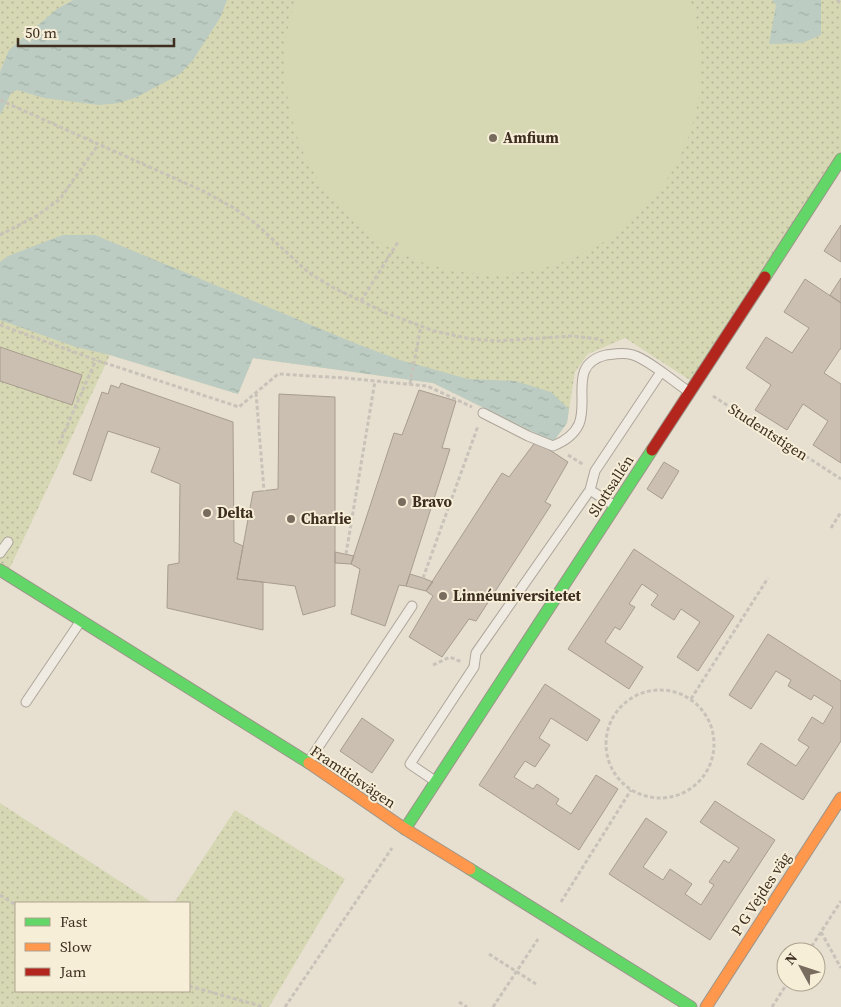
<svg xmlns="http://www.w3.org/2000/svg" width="841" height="1007" font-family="'Source Serif 4',serif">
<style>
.grass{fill:url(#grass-dots)}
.pitch{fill:#d6d7b3}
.water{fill:url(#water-ripples)}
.building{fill:#cbbfb2;stroke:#a89c90}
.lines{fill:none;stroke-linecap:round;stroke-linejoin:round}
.lane-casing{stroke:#ada599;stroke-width:11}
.fast-casing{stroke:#9c958a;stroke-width:13}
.slow-casing{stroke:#9c958a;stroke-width:13}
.jam-casing{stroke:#9c958a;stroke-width:13}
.path{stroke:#c8c2b9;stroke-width:3;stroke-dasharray:4 2.5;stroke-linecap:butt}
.lane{stroke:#efebe3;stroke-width:9}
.fast{stroke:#63d668;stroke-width:11}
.slow{stroke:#ff974d;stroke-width:11}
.jam{stroke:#b3261e;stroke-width:11}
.poi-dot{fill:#786c5e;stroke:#f7eed8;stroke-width:2}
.labels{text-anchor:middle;stroke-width:4;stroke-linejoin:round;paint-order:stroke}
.poi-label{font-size:15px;font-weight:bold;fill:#3d2e20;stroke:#f7eed8;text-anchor:start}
.street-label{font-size:15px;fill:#3d2e20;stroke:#f7eed8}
</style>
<defs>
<pattern id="grass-dots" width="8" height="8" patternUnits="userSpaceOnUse" patternTransform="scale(1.25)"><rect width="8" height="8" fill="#d6d7b3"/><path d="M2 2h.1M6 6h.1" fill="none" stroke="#b9b99a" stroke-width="1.8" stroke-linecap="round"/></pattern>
<pattern id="water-ripples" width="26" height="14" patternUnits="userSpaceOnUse" patternTransform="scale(1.25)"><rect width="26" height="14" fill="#bcccc2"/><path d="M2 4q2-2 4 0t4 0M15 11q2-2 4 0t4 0" fill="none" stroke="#a2b0a6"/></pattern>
</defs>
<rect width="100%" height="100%" fill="#e7e0d1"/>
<path class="grass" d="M0,0H841V160L696,384L625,338L588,354L575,372L567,423L553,442L433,383L253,358L238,394L110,355L8,572L0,567Z
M0,803L153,903H16V991H189V903H174L235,810L345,879L269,1007H0Z"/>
<path class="pitch" d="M296,0H690C741,151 608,302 451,270C416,263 383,248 356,224C330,200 308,170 297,136C283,93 279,43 296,0Z"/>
<path class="water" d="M73,0H227L220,18L193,60L180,74L137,97L119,103L99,105L44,98L17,90L11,93L0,115V72L9,50L57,9Z
M772,0H821V35L802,43L769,44L776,5Z
M63,235H95L357,344L400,360L468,379L515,381L551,392L569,409L567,423L553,442L433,383L253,358L238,394L110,355L76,347L0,320V262L8,256Z"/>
<path class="building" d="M841,225V262L824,251Z
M841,278V303L830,295Z
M805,279L841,303V349H840L824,373L841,384V463L813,445L828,421L803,404L787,430L755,410L771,385L746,368L766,337L792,353L809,328L784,312Z
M0,347L82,375L72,405L0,381Z
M121,383L233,422L234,542L243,546L237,579L263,582V630L167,608L168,565L179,563L180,484L151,472L160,448L108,431L91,481L73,474L102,392L108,394L111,385L119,388Z
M419,390L456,401L442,448L450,449L406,586L399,585L385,626L351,614L360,569L351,564L394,433L402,435Z
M279,394L335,397V606L303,615L295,586L237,579L253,492L278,489Z
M536,441L568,462L545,502L551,505L476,621L469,619L442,657L409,637L433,596L426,591L502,473L509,477Z
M664,462L679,471L662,499L647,489Z
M634,549L734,616L698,671L677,657L700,622L681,609L674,620L651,605L658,595L642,584L629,604L635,607L620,630L615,627L605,642L643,667L629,689L568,649Z
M335,552L354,556L351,564L335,563Z
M410,574L423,578L433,582L426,591L406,586Z
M768,634L841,681V741L803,800L747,764L761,743L796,766L809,747L798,740L812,717L823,724L833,707L814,695L811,700L788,686L791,680L776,671L751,709L729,695Z
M545,684L600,720L587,741L551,718L539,738L550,745L535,767L525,761L514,777L533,789L537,784L559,799L556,804L571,814L596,775L618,789L579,850L479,785Z
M362,718L394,740L372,773L340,751Z
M715,801L775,840L710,940L609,874L646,818L667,832L643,867L663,880L670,869L692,884L685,894L701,905L714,885L709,882L724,860L729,863L739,848L700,822Z"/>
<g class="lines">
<defs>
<path id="lane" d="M483,413L528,436L553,446C563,442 574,435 579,424C589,400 568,364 606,355C615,354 624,352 633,355C649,360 673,381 688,391
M590,490L615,506
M0,553L8,542
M26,702L80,622
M309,761L412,606
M435,781L410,764L474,667L476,653L590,490L595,471L661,372"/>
<path id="fast" d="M765,277L841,159
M0,570L309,763
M405,829L652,450
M470,869L691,1007"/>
<path id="slow" d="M309,763L405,829L470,869
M706,1007L841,798"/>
<path id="jam" d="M652,450L765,277"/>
</defs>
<use href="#lane" class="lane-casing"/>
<use href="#fast" class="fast-casing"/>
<use href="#slow" class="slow-casing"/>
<use href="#jam" class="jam-casing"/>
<path class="path" d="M837,0L841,4
M0,100L203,191L234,208L255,223L309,273L334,288L386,313L421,326L434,331L471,339L497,341L572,336L598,339L603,341
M0,235L38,215L60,199L98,145
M361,301L398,242
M0,325L96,360L239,407L278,374L345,378L427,386L472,407
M410,384L421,326
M256,393L264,491
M713,396L841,479
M59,444L96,360
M568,455L584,465
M831,528L841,512
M346,554L375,381
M423,578L478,426
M433,665L450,657L462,662
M606 744a54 54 0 1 1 108 0a54 54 0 1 1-108 0Z
M691,699L768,578
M0,895L16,905
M561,902L631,790
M821,932L841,968
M808,952L841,901
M489,954L536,984
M189,986L264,1007
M459,1002L467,1007
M285,1007L392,848
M493,1007L538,939
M772,1007L788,982"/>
<use href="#lane" class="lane"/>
<use href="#fast" class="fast"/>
<use href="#slow" class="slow"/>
<use href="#jam" class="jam"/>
</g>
<g class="poi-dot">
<circle cx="493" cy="138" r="5"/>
<circle cx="402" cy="502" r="5"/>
<circle cx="207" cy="513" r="5"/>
<circle cx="291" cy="519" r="5"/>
<circle cx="443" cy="596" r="5"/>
</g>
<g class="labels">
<g class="poi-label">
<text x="503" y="143">Amfium</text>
<text x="412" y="507">Bravo</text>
<text x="217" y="518">Delta</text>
<text x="301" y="524">Charlie</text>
<text x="453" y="601">Linnéuniversitetet</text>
</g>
<g class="street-label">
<text transform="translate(768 432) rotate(33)" y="5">Studentstigen</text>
<text transform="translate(611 486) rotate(-57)" y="5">Slottsallén</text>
<text transform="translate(353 777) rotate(34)" y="5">Framtidsvägen</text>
<text transform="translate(761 894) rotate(-57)" y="5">P G Vejdes väg</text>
</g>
</g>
<rect x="15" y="902" width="175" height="90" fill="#f7eed8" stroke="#ada18e"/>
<rect x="25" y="918" width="25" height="8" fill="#63d668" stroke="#ada18e"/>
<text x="60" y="927" font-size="15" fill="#3d2e20">Fast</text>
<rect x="25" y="943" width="25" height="8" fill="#ff974d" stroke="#ada18e"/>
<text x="60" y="952" font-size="15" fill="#3d2e20">Slow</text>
<rect x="25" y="968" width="25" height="8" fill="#b3261e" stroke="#ada18e"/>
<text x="60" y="977" font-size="15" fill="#3d2e20">Jam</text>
<g transform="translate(801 967) rotate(310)"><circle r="24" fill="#f7eed8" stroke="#ada18e"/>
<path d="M0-4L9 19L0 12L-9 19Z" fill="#786c5e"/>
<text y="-8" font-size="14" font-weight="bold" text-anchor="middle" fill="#3d2e20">N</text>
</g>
<path d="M18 38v8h156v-8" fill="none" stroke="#3d2e20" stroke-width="2.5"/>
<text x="25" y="38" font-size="15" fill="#3d2e20" stroke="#f7eed8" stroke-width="4" paint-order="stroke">50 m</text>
</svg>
